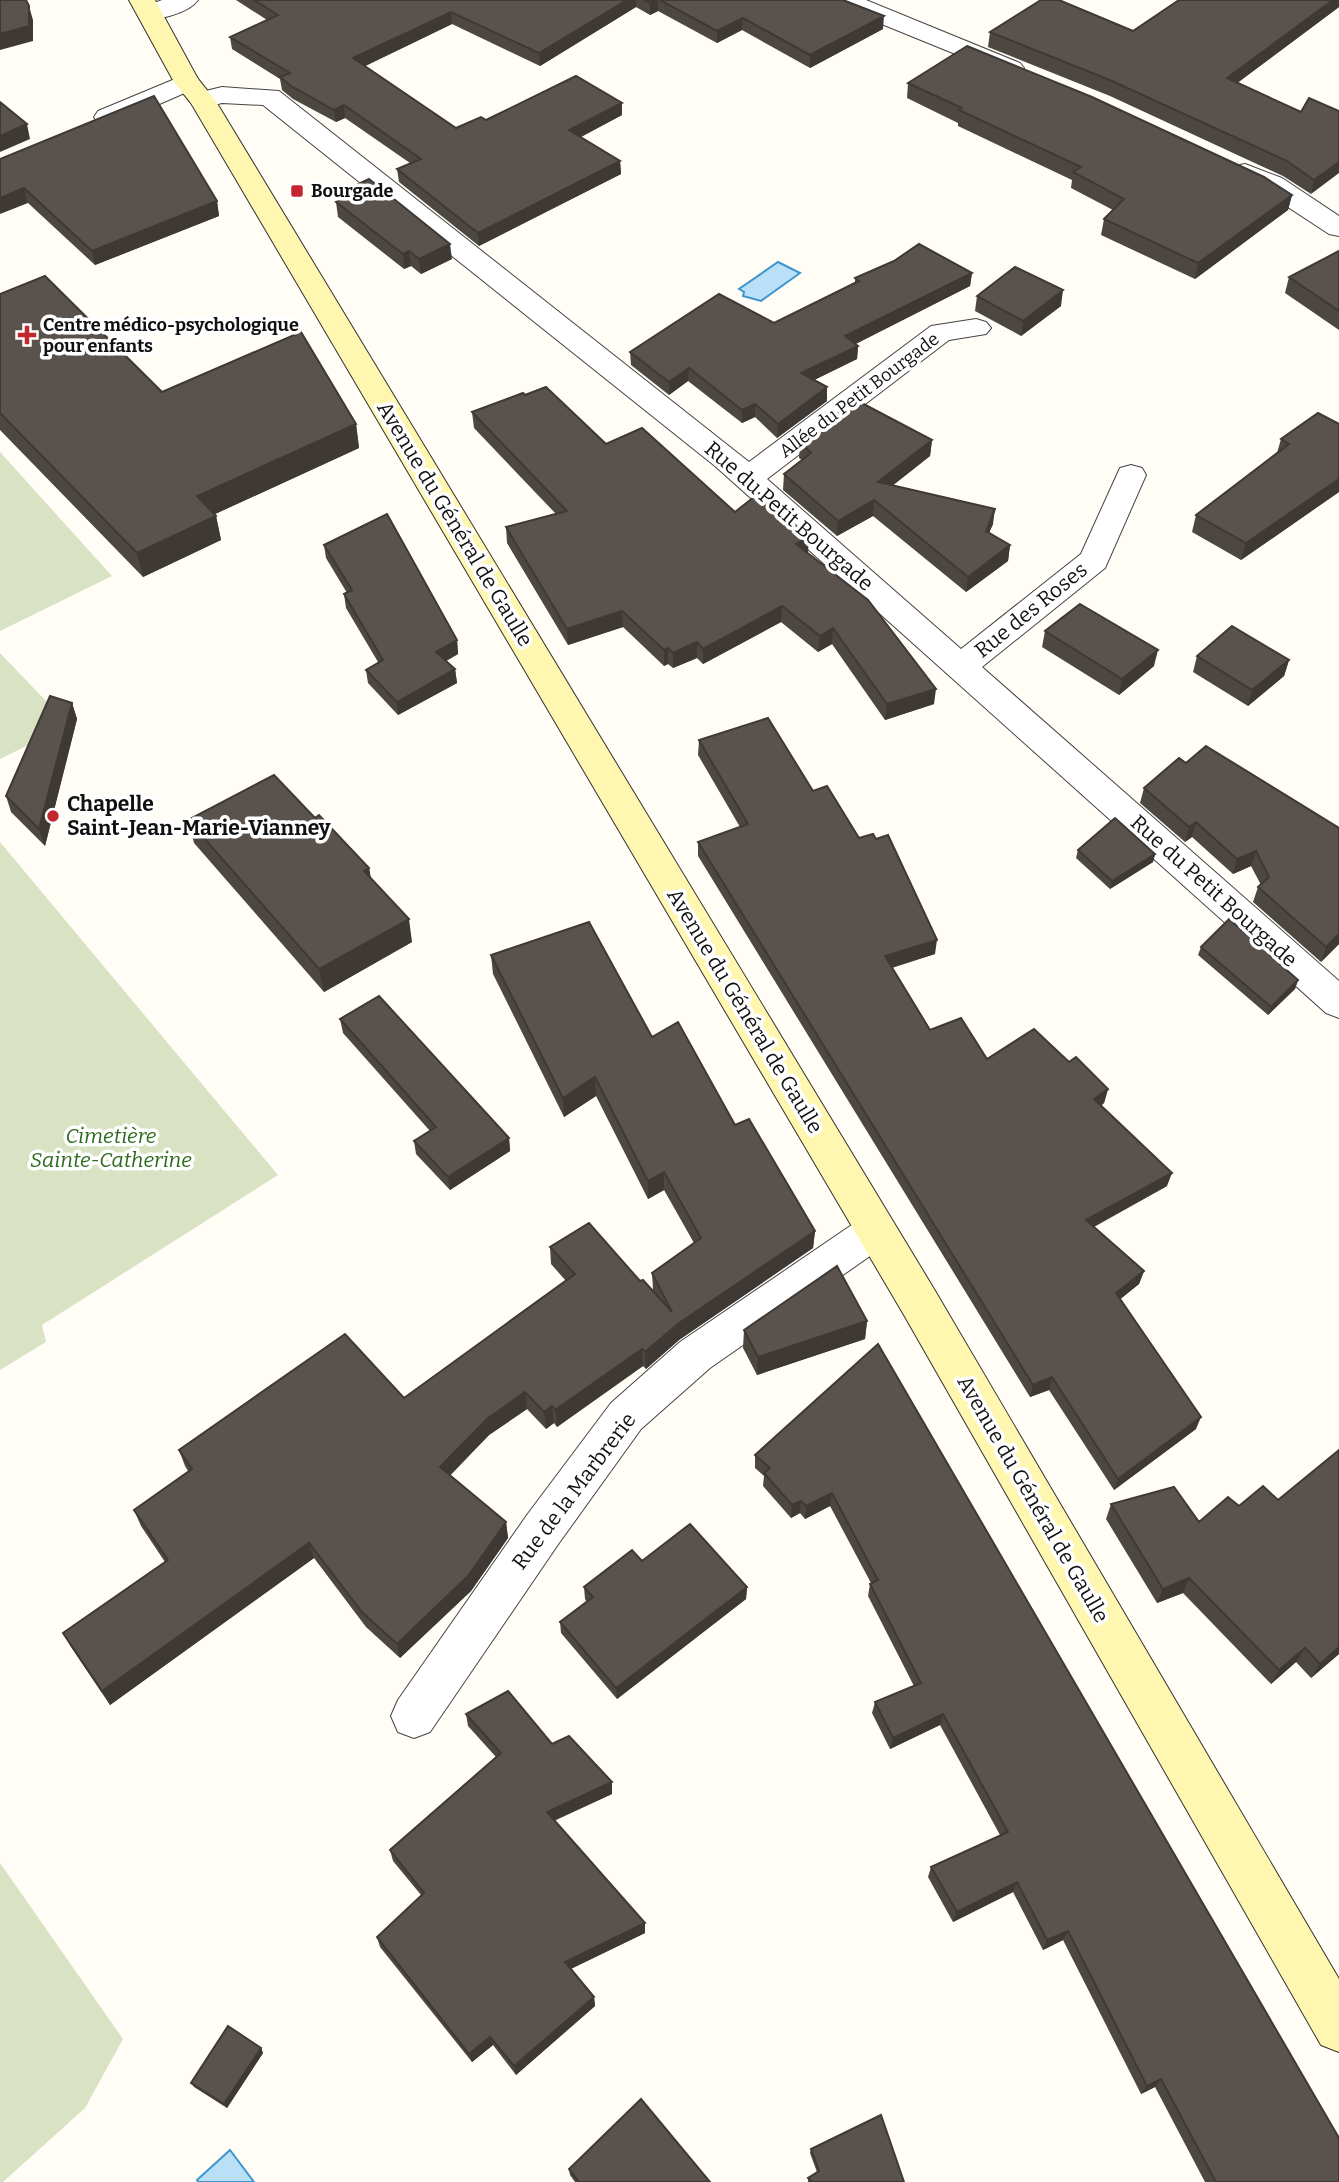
<svg xmlns="http://www.w3.org/2000/svg" width="1339" height="2182" font-family="Bitter,serif">
<style>
.cemetery{fill:#d9e3c4}
.water{fill:#b9e0f7;stroke:#3f96cf;stroke-width:2}
.lines{fill:none;stroke-linecap:round;stroke-linejoin:round}
.street-casing{stroke:#444;stroke-width:2}
.secondary-casing{stroke:#333;stroke-width:2}
.street{fill:#fff;fill-rule:evenodd}
.secondary{fill:#fff6b0;fill-rule:evenodd}
.wall{fill:#4d4742}
.shaded-wall{fill:#3f3936}
.building{fill:#5a524d;stroke:#3f3936;stroke-width:2}
.poi-dot{fill:#c4262e;stroke:#fff;stroke-width:2.5}
.labels{text-anchor:middle;stroke-width:7;stroke-linejoin:round;paint-order:stroke}
.far-poi-label{font-size:18px;font-weight:bold;fill:#111;stroke:#fff;text-anchor:start}
.far-street-label{font-size:18px;fill:#111;stroke:#fff}
.street-label{font-size:21px;fill:#111;stroke:#fff}
.poi-label{font-size:21px;font-weight:bold;fill:#111;stroke:#fff;text-anchor:start}
.park-label{font-size:21px;font-style:italic;fill:#2f6b1f;stroke:#fff}
</style>
<rect width="100%" height="100%" fill="#fffdf5"/>
<path class="cemetery" d="M0,452L112,576L0,631Z
M0,653L69,725L0,759Z
M0,842L278,1175L42,1325L46,1342L0,1370Z
M0,1863L123,2039L85,2108L3,2182H0Z"/>
<path class="water" d="M778,262L800,273L761,301L743,296L744,292L739,289Z
M230,2150L254,2182H198L197,2180Z"/>
<g class="lines">
<defs>
<path id="street" d="M162,0H198C189,13 156,22 141,18L137,13L141,8Z
M831,0H866L1020,63L1024,68L1020,73L1011,76L1002,73L835,5Z
M187,74L196,76L200,82L196,88L116,123L107,125L98,123L94,117L98,111Z
M222,87L279,91L749,462L931,326L976,319L986,322L991,328L986,334L949,340L767,479L961,649L1081,554L1120,468L1131,465L1142,468L1146,475L1105,568L982,667L1339,981V1018L1326,1013L715,466L263,105L222,103L202,108L193,106L189,100L193,94Z
M1245,164L1282,178L1339,216V236L1329,234L1262,190L1235,178L1231,172L1235,166Z
M876,1213L890,1218L896,1230L890,1242L710,1368L641,1429L559,1543L430,1732L414,1738L398,1732L391,1716L398,1700L527,1515L611,1403L680,1342L862,1218Z"/>
<path id="secondary" d="M129,0H155L198,79L215,100L934,1289L1339,1979V2052L1321,2045L904,1315L191,103L174,82Z"/>
</defs>
<use href="#street" class="street-casing"/>
<use href="#secondary" class="secondary-casing"/>
<use href="#street" class="street"/>
<use href="#secondary" class="secondary"/>
</g>
<path class="wall" d="M236,0H843L883,29L810,68L742,30L717,43L658,11L650,15L636,7L540,66L452,24L365,66L456,128L486,120L622,103V115L580,137L620,161L621,174L479,246L399,182L397,169L410,163L345,118L336,122L293,99L282,90L280,79L232,49L230,37L267,20Z
M1339,7L1237,83L1301,112L1339,111L1311,194L1283,176L1110,96L988,47L990,32L1133,31Z
M908,83L1292,195L1288,210L1195,279L1101,235L1104,219L1113,210L1071,188L1072,180L958,126V123L907,98Z
M0,159L217,201L219,216L95,265L28,203Z
M342,192L452,259L421,274L411,266L404,269L338,217L336,202L342,199Z
M1339,251V330L1285,293L1289,277Z
M972,273L970,286L855,344L858,346L857,359L814,380L827,401L777,438L755,417L742,423L688,381L669,395L631,365L630,352L774,323L855,283V278Z
M0,294L162,392L356,424L359,448L215,514L216,516L221,540L143,577L0,430Z
M977,296L1061,306L1021,336L975,311Z
M525,395L606,444L735,512L809,537L807,553L934,704L885,720L832,644L818,652L781,622L703,664L697,658L673,668L668,664L664,666L623,627L568,645L507,543L506,527L556,514L474,428L472,412Z
M1339,424V492L1241,560L1192,532L1196,515L1277,453L1281,439Z
M932,440L930,456L893,485L993,524L989,533L1010,545L1008,561L966,592L873,516L837,536L783,490L784,474L802,460L799,458L800,442Z
M324,545L457,640L458,654L446,661L455,669L457,683L398,715L368,683L366,670L378,662L346,608L344,594L347,593L326,558Z
M1045,631L1154,666L1119,695L1042,647Z
M1197,656L1289,660L1284,676L1248,706L1193,672Z
M72,703L77,719L45,846L11,812L6,796Z
M699,740L813,791L859,838L935,954L892,968L930,1030L987,1059L1069,1062L1108,1089L1104,1103L1101,1106L1167,1186L1094,1227L1144,1271L1139,1284L1120,1299L1196,1429L1114,1490L1049,1390L1030,1397L698,856V842L740,827L698,755Z
M1179,758L1339,944L1321,962L1253,902L1258,887L1261,885L1251,866L1233,874L1192,837L1185,842L1140,803L1144,788Z
M188,820L369,868L371,879L412,942L324,992L194,843Z
M1078,850L1155,854L1153,862L1110,889L1076,858Z
M1201,947L1298,980L1295,989L1268,1015L1198,955Z
M491,955L652,1037L735,1125L815,1231L813,1248L679,1340L646,1369L643,1366L557,1427L554,1423L546,1429L527,1409L489,1435L450,1475L506,1522L508,1538L471,1591L400,1658L366,1627L314,1558L110,1705L71,1647L63,1633L165,1562L141,1526L134,1510L188,1471L185,1466L179,1450L404,1398L566,1281L551,1264L550,1247L640,1281L653,1290L652,1273L694,1243L664,1190L648,1199L596,1096L564,1117L493,974Z
M340,1019L509,1138L510,1151L450,1190L416,1154L414,1141L430,1131L343,1033Z
M867,1321L865,1339L757,1375L743,1348L744,1330Z
M878,1344L1339,2182H1205L1155,2087L1141,2094L1063,1940L1043,1950L1013,1892L953,1922L928,1877L931,1867L1000,1835L940,1725L890,1749L872,1713L875,1702L914,1686L868,1596L870,1584L871,1583L830,1506L805,1519L800,1513L791,1518L763,1486L764,1476L755,1468V1455Z
M1339,1450V1654L1311,1678L1296,1662L1271,1684L1183,1593L1157,1603L1106,1519L1111,1504L1199,1522L1239,1506L1278,1500Z
M642,1561L747,1587L746,1599L617,1699L561,1633L560,1622L587,1602L585,1599L584,1587Z
M466,1714L552,1744L612,1782V1794L554,1821L645,1933L571,1969L594,1997L595,2006L516,2075L493,2045L472,2062L380,1947L377,1937L421,1895L393,1861L390,1850L496,1757L468,1726Z
M261,2048L263,2053L227,2108L194,2087L191,2083Z
M811,2149L904,2182H808V2178L817,2172L810,2153Z
M569,2169L710,2182H575L570,2175Z"/>
<path class="shaded-wall" d="M627,0H636V7L540,66L539,53Z
M656,0H658V11L650,15V3Z
M1333,0H1339V7L1224,93L1227,78Z
M29,6L33,20V41L0,50V34Z
M451,12L452,24L355,71L353,58Z
M884,16L883,29L810,68V55Z
M743,18L742,30L717,43V31Z
M622,103V115L570,143L569,130Z
M344,105L345,118L336,122L334,110Z
M27,124L30,139L0,152V136Z
M620,161L621,174L479,246L478,233Z
M1339,162V173L1311,194L1314,180Z
M24,188L28,203L0,214V198Z
M1292,195L1288,210L1195,279L1198,263Z
M217,201L219,216L95,265L92,251Z
M450,244L452,259L421,274L419,259Z
M409,251L411,266L404,269L403,254Z
M972,273L970,286L844,350L845,336Z
M1063,290L1061,306L1021,336L1023,321Z
M858,346L857,359L800,387L801,373Z
M689,368L688,381L669,395V382Z
M827,387V401L777,438L778,424Z
M755,404V417L742,423V410Z
M356,424L359,448L202,520L197,496Z
M932,440L930,456L877,498L878,482Z
M1339,479V492L1241,560L1246,543Z
M874,500L873,516L837,536L838,521Z
M995,509L993,524L983,546L986,531Z
M216,516L221,540L143,577L137,553Z
M809,537L808,553L795,560L796,544Z
M1010,545L1008,561L966,592L968,577Z
M782,606L781,622L703,664V649Z
M622,611L623,627L568,645L567,629Z
M833,628L832,644L818,652L820,636Z
M457,640L458,654L437,666L436,652Z
M697,642V658L673,668V653Z
M668,648V664L664,666V650Z
M1158,650L1154,666L1119,695L1122,679Z
M1289,660L1284,676L1248,706L1252,690Z
M455,669L457,683L398,715L397,702Z
M936,689L934,704L885,720L887,704Z
M72,703L77,719L45,846L39,829Z
M1196,822L1192,837L1185,842L1189,827Z
M1256,851L1251,866L1233,874L1237,859Z
M1155,854L1153,862L1110,889L1112,881Z
M369,868L373,891L364,871Z
M409,919L412,942L324,992L319,969Z
M1339,934V944L1321,962L1326,947Z
M937,940L935,954L883,970L885,956Z
M1298,980L1295,989L1268,1015L1271,1007Z
M595,1077L596,1096L564,1117L563,1098Z
M1108,1089L1104,1103L1090,1113L1094,1099Z
M509,1138L510,1151L450,1190L448,1177Z
M664,1172V1190L648,1199V1181Z
M1172,1173L1167,1186L1082,1233L1086,1220Z
M815,1231L813,1248L679,1340L646,1369L645,1352L679,1323Z
M1144,1271L1139,1284L1112,1306L1116,1293Z
M867,1321L865,1339L757,1375L758,1357Z
M642,1349L643,1366L557,1427L555,1410Z
M1052,1377L1049,1390L1030,1397L1033,1385Z
M525,1392L527,1409L489,1435L443,1483L440,1467L487,1419Z
M552,1406L554,1423L546,1429L544,1412Z
M1201,1417L1196,1429L1114,1490L1118,1479Z
M832,1493L830,1506L805,1519L806,1506Z
M801,1501L800,1513L791,1518L792,1505Z
M506,1522L508,1538L471,1591L400,1658L397,1644Z
M309,1543L314,1558L110,1705L102,1691Z
M1189,1578L1183,1593L1157,1603L1163,1589Z
M747,1587L746,1599L617,1699L616,1688Z
M1339,1647V1654L1311,1678L1320,1664Z
M1305,1648L1296,1662L1271,1684L1279,1670Z
M943,1714L940,1725L890,1749L893,1738Z
M612,1782V1794L548,1823L547,1812Z
M1017,1882L1013,1892L953,1922L957,1912Z
M645,1923V1933L566,1971L565,1962Z
M1068,1931L1063,1940L1043,1950L1047,1940Z
M594,1997L595,2006L516,2075L514,2066Z
M490,2037L493,2045L472,2062L469,2054Z
M261,2048L263,2053L227,2108L224,2104Z
M1161,2079L1155,2087L1141,2094L1147,2086Z"/>
<path class="building" d="M0,0H26L29,6V26L0,34Z
M254,0H627L539,53L451,12L353,58L456,128L481,117L486,120L576,76L622,103L569,130L620,161L478,233L397,169L421,159L344,105L334,110L291,86L280,77L290,73L230,37L278,15Z
M645,0H656L650,3Z
M660,0H843L884,16L810,55L743,18L717,31Z
M1041,0H1059L1133,31L1179,0H1333L1227,78L1301,112L1309,98L1339,111V162L1314,180L1287,161L1112,81L990,32Z
M967,46L1092,97L1264,177L1292,195L1198,263L1104,219L1124,199L1073,172L1081,167L959,110L962,108L908,83Z
M154,96L217,201L92,251L24,188L0,198V159Z
M0,102L27,124L0,136Z
M369,179L450,244L419,259L409,251L403,254L336,202L348,196L342,192Z
M919,244L972,273L845,336L858,346L801,373L827,387L778,424L755,404L742,410L689,368L669,382L630,352L719,294L774,323L859,281L855,278L894,261Z
M1339,251V311L1289,277Z
M1015,267L1063,290L1023,321L977,296Z
M45,276L162,392L301,332L356,424L197,496L216,516L137,553L0,413V294Z
M546,387L606,444L642,428L735,512L759,493L809,537L796,544L868,600L936,689L887,704L833,628L820,636L782,606L703,649L697,642L673,653L668,648L664,650L622,611L567,629L506,527L567,511L472,412L523,393L525,395Z
M856,400L932,440L878,482L995,509L986,531L1010,545L968,577L874,500L838,521L784,474L811,453L800,442Z
M1318,413L1339,424V479L1246,543L1196,515L1289,444L1281,439Z
M387,514L457,640L436,652L455,669L397,702L366,670L383,660L344,594L352,590L324,545Z
M1080,604L1158,650L1122,679L1045,631Z
M1232,626L1289,660L1252,690L1197,656Z
M50,696L72,703L39,829L6,796Z
M768,718L813,791L827,786L859,838L873,834L876,839L888,835L937,940L885,956L930,1030L961,1018L987,1059L1034,1029L1069,1062L1076,1057L1108,1089L1094,1099L1172,1173L1086,1220L1144,1271L1116,1293L1201,1417L1118,1479L1052,1377L1033,1385L698,842L748,824L699,740Z
M1206,746L1339,828V934L1326,947L1258,887L1269,877L1256,851L1237,859L1196,822L1189,827L1144,788L1179,758L1186,763Z
M274,775L315,818L319,815L369,868L364,871L409,919L319,969L188,820Z
M1115,818L1155,854L1112,881L1078,850Z
M1229,919L1298,980L1271,1007L1201,947Z
M589,922L652,1037L678,1022L735,1125L749,1119L815,1231L679,1323L645,1352L642,1349L555,1410L552,1406L544,1412L525,1392L487,1419L440,1467L506,1522L468,1576L397,1644L362,1612L309,1543L102,1691L63,1633L168,1560L134,1510L192,1469L179,1450L345,1334L404,1398L575,1274L550,1247L589,1223L640,1281L643,1280L672,1312L652,1273L701,1238L664,1172L648,1181L595,1077L563,1098L491,955Z
M379,996L509,1138L448,1177L414,1141L436,1127L340,1019Z
M837,1266L867,1321L758,1357L744,1330Z
M878,1344L1339,2138V2182H1216L1161,2079L1147,2086L1068,1931L1047,1940L1017,1882L957,1912L931,1867L1008,1832L943,1714L893,1738L875,1702L921,1683L870,1584L878,1580L832,1493L806,1506L801,1501L792,1505L764,1473L770,1468L755,1455Z
M1339,1450V1647L1320,1664L1305,1648L1279,1670L1189,1578L1163,1589L1111,1504L1174,1487L1199,1522L1228,1497L1239,1506L1263,1486L1278,1500Z
M690,1524L747,1587L616,1688L560,1622L593,1597L584,1587L632,1550L642,1561Z
M508,1691L552,1744L569,1736L612,1782L547,1812L645,1923L565,1962L594,1997L514,2066L490,2037L469,2054L377,1937L424,1893L390,1850L501,1753L466,1714Z
M228,2026L261,2048L224,2104L191,2083Z
M641,2099L710,2182H579L569,2169Z
M881,2115L904,2182H812L808,2178L819,2171L811,2149Z"/>
<g class="poi-dot">
<rect x="290" y="184" width="14" height="14" rx="3.5"/>
<path d="M23.5 324.5h7v7h7v7h-7v7h-7v-7h-7v-7h7z"/>
<circle cx="53" cy="816" r="7"/>
</g>
<g class="labels">
<g class="far-poi-label">
<text x="311" y="197">Bourgade</text>
<text x="43" y="331">Centre médico-psychologique<tspan x="43" dy="21">pour enfants</tspan></text>
</g>
<g class="far-street-label">
<text transform="translate(859 395) rotate(-37)" y="6">Allée du Petit Bourgade</text>
</g>
<g class="street-label">
<text transform="translate(789 516) rotate(41)" y="7">Rue du Petit Bourgade</text>
<text transform="translate(455 524) rotate(59)" y="7">Avenue du Général de Gaulle</text>
<text transform="translate(1031 610) rotate(-39)" y="7">Rue des Roses</text>
<text transform="translate(1214 891) rotate(42)" y="7">Rue du Petit Bourgade</text>
<text transform="translate(745 1011) rotate(59)" y="7">Avenue du Général de Gaulle</text>
<text transform="translate(574 1491) rotate(-53)" y="7">Rue de la Marbrerie</text>
<text transform="translate(1033 1499) rotate(60)" y="7">Avenue du Général de Gaulle</text>
</g>
<g class="poi-label">
<text x="67" y="811">Chapelle<tspan x="67" dy="24">Saint-Jean-Marie-Vianney</tspan></text>
</g>
<g class="park-label">
<text x="111" y="1143">Cimetière<tspan x="111" dy="24">Sainte-Catherine</tspan></text>
</g>
</g>
</svg>
